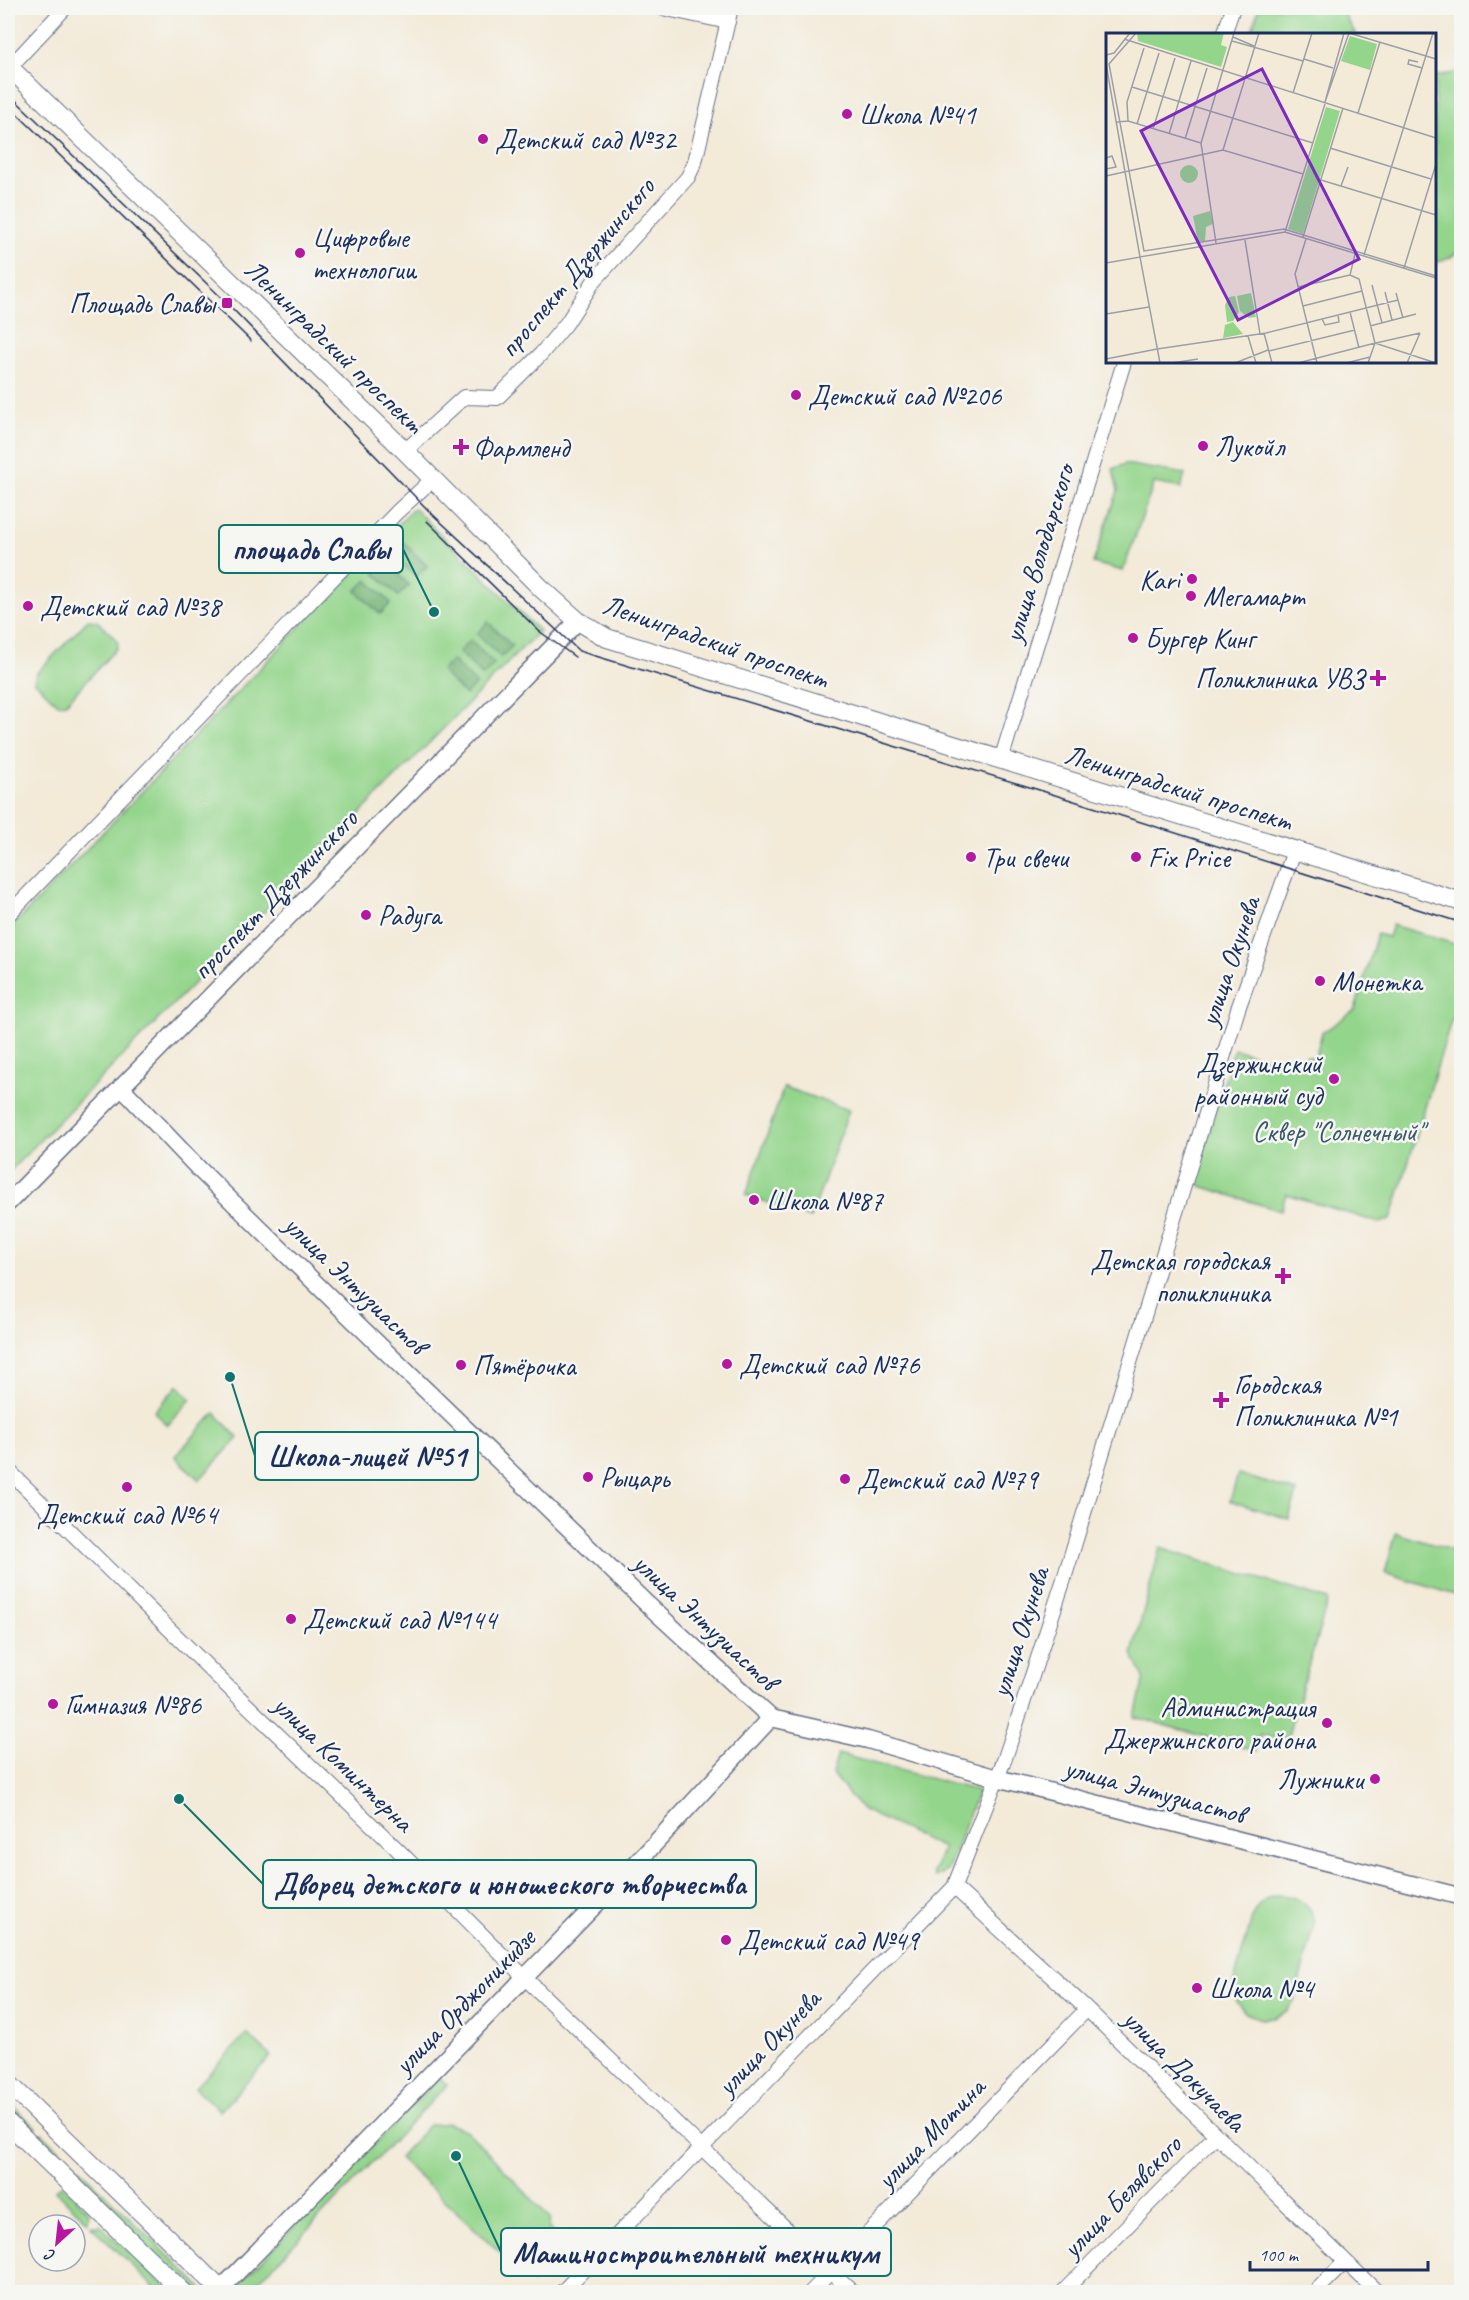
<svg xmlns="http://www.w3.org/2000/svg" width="1469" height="2300" font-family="Caveat,sans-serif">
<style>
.green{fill:#94d58c;stroke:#588275;stroke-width:1.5}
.forest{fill:#77b678;stroke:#49726b;stroke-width:1.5}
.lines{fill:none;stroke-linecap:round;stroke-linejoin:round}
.minor-casing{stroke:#677089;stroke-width:16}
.tertiary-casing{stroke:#677089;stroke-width:19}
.secondary-casing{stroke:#677089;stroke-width:20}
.minor{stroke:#fff;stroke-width:14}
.tertiary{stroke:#fff;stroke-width:16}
.secondary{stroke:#fff;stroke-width:18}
.tram{stroke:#1b2f5e;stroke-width:1.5}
.poi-dot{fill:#b5179e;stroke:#f6f6f2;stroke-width:2}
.labels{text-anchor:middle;stroke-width:5;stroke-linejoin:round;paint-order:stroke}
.poi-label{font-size:28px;fill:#1b2f5e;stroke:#f6f6f2;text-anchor:start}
.street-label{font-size:28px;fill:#1b2f5e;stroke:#f6f6f2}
.park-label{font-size:28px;fill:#39586a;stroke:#f6f6f2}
.inset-road{fill:none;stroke:#9d9fa7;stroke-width:1.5}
.view{fill:#7b2cbf;fill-opacity:0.15;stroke:#7b2cbf;stroke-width:3}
.inset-edge{fill:none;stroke:#1b2f5e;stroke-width:3}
.leader{fill:none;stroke:#0f766e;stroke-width:2}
.callout-dot{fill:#0f766e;stroke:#f6f6f2;stroke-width:2}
.callout{fill:#f6f6f2;stroke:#0f766e;stroke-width:2}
.callout-label{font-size:30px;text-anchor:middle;font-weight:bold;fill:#1b2f5e}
</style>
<rect width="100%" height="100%" fill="#f6f6f2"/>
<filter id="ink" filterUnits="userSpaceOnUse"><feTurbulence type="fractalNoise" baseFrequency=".0167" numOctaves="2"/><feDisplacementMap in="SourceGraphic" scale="12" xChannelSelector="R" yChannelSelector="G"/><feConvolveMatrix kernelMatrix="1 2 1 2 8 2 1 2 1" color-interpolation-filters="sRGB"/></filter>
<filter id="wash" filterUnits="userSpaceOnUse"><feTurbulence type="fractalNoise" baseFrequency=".008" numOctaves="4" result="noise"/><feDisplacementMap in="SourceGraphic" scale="24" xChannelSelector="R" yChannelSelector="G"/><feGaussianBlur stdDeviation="1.35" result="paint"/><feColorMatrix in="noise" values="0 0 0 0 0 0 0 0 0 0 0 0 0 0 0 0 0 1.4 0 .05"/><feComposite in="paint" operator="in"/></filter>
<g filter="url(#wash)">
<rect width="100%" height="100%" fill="#f3ead8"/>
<path class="green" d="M1259,8H1344L1347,20L1356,34H1251Z
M1461,72V249L1451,257L1435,263V76Z
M1125,464L1185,474L1181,488L1154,483L1123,571L1093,563L1118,491L1113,469Z
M414,508L539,631L8,1173V931Z
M88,620L97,621L118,641L117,648L66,703L58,704L34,681L36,674Z
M1392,925L1461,946V988L1391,1220L1379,1223L1286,1194L1281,1211L1201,1186L1195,1179L1234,1049L1294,1066L1306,1056L1315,1058L1322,1033L1355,1010L1377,934L1388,937Z
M784,1087L849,1110L811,1218L746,1195Z
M178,1385L191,1399L168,1425L154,1412Z
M215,1413L238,1438L199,1480L175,1456Z
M1238,1474L1297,1492L1289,1519L1230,1501Z
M1396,1533L1461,1553V1597L1385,1573Z
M1160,1548L1328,1600L1286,1742L1260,1734L1256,1751L1135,1717L1144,1678L1132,1654Z
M838,1754L978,1791L948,1870L935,1877L933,1873L943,1848L861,1809L832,1774Z
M1281,1895C1300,1897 1312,1905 1315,1924L1294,2001L1287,2011L1274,2018L1261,2019L1246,2013L1236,2002L1233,1984L1254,1912C1261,1901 1268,1897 1281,1895Z
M247,2034L271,2056L220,2111L195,2088Z
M439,2077L447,2085L250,2290L241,2282Z
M8,2101L36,2128L29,2136L8,2116Z
M447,2123L467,2131L550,2218L549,2229L567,2247L533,2283L399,2158L429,2125Z
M42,2133L202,2288L198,2292H191L34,2141Z
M62,2185L89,2212L88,2222L55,2190Z
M91,2226H101L171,2292H159Z"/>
<path class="forest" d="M403,542L427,566L416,577L392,553Z
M385,561L409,585L398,596L374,572Z
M367,580L391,603L380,614L356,591Z
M488,622L512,646L501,657L477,634Z
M470,640L494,664L483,676L459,652Z
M452,660L476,684L465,695L441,671Z"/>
</g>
<g filter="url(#ink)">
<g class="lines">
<defs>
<path id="minor" d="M662,8L728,22
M1224,34L1233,8
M9,68L65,8
M405,451L464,397L497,398L541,354L566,324L594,281L688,177L695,162L731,8
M1001,760L1124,362
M8,915L397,512L433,479
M8,1470L225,1684L397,1849L525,1978L852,2292
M954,1887L1087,2009L1377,2292
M562,2292L954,1887L1005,1758L1063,1582L1238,1009L1294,851
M811,2292L1087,2009
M1063,2292L1215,2136
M1315,2292L1345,2262"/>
<path id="tertiary" d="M121,1087L200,1170L346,1313L647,1604L771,1718L868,1740L997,1778L1462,1897
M8,1203L578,621
M218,2292L648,1851L771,1718"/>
<path id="secondary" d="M8,66L405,451L542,589L578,621L607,638L1462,902
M8,2083L223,2292
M8,2123L183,2292"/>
</defs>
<use href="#minor" class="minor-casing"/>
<use href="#tertiary" class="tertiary-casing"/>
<use href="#secondary" class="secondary-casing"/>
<use href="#minor" class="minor"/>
<use href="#tertiary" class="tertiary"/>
<use href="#secondary" class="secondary"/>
<path class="tram" d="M8,93L227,303L429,511L579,651L1036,789L1462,923
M8,105L251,341
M427,521L539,631L575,657"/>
</g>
</g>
<g class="poi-dot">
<circle cx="847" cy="114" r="6"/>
<circle cx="483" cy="139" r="6"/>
<circle cx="300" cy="253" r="6"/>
<rect x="221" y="297" width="12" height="12" rx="3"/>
<circle cx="796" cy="395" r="6"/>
<circle cx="1203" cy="446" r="6"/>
<path d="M458 438h6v6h6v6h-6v6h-6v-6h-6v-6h6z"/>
<circle cx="1192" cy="579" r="6"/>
<circle cx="1191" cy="596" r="6"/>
<circle cx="28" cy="606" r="6"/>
<circle cx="1133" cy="638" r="6"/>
<path d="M1375 669h6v6h6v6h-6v6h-6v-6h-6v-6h6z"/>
<circle cx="971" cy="857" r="6"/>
<circle cx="1136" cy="857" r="6"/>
<circle cx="366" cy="915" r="6"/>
<circle cx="1320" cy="981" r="6"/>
<circle cx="1334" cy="1079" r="6"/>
<circle cx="754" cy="1200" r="6"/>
<path d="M1280 1267h6v6h6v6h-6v6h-6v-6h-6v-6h6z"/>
<circle cx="727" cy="1364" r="6"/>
<circle cx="461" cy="1365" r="6"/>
<path d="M1218 1391h6v6h6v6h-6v6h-6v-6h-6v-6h6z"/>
<circle cx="588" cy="1477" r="6"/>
<circle cx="845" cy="1479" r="6"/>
<circle cx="127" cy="1487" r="6"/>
<circle cx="291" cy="1619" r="6"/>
<circle cx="53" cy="1704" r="6"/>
<circle cx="1327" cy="1723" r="6"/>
<circle cx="1375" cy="1779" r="6"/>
<circle cx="726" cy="1940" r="6"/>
<circle cx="1197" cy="1988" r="6"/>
</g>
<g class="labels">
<g class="poi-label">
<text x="859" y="124">Школа №41</text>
<text x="495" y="149">Детский сад №32</text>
<text x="312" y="247">Цифровые<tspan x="312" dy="32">технологии</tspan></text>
<text x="215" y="313" text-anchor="end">Площадь Славы</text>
<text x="808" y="405">Детский сад №206</text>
<text x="1215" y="456">Лукойл</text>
<text x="473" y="457">Фармленд</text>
<text x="1180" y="589" text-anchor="end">Kari</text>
<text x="1203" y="606">Мегамарт</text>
<text x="40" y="616">Детский сад №38</text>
<text x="1145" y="648">Бургер Кинг</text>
<text x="1364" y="688" text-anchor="end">Поликлиника УВЗ</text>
<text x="983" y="867">Три свечи</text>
<text x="1148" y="867">Fix Price</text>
<text x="378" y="925">Радуга</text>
<text x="1332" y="991">Монетка</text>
<text x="1322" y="1073" text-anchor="end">Дзержинский<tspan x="1322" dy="32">районный суд</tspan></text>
<text x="766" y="1210">Школа №87</text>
<text x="1270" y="1270" text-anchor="end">Детская городская<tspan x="1270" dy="32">поликлиника</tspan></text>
<text x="739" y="1374">Детский сад №76</text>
<text x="473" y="1375">Пятёрочка</text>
<text x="1234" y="1394">Городская<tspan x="1234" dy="32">Поликлиника №1</tspan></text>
<text x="600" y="1487">Рыцарь</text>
<text x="857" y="1489">Детский сад №79</text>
<text x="127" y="1524" text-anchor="middle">Детский сад №64</text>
<text x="303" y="1629">Детский сад №144</text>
<text x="65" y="1714">Гимназия №86</text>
<text x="1315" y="1717" text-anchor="end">Администрация<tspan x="1315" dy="32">Джержинского района</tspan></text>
<text x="1363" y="1789" text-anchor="end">Лужники</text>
<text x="738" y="1950">Детский сад №49</text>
<text x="1209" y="1998">Школа №4</text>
</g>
<g class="street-label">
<text transform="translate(576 267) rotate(-50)" y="10">проспект Дзержинского</text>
<text transform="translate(335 346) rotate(44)" y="10">Ленинградский проспект</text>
<text transform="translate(1038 553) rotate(-73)" y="10">улица Володарского</text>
<text transform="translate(716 641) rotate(19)" y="10">Ленинградский проспект</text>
<text transform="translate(1179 787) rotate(17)" y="10">Ленинградский проспект</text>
<text transform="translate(274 894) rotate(-46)" y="10">проспект Дзержинского</text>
<text transform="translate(1229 961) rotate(-71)" y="10">улица Окунева</text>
<text transform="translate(356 1284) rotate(44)" y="10">улица Энтузиастов</text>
<text transform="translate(706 1621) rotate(43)" y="10">улица Энтузиастов</text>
<text transform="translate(1019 1632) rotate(-72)" y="10">улица Окунева</text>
<text transform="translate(344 1763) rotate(44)" y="10">улица Коминтерна</text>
<text transform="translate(1155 1790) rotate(15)" y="10">улица Энтузиастов</text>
<text transform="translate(464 2001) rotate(-46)" y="10">улица Орджоникидзе</text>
<text transform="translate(768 2042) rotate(-46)" y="10">улица Окунева</text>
<text transform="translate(1185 2070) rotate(45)" y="10">улица Докучаева</text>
<text transform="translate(930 2133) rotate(-46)" y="10">улица Мотина</text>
<text transform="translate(1121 2196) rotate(-46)" y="10">улица Белявского</text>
</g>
<g class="park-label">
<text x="1338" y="1141">Сквер "Солнечный"</text>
</g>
</g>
<g transform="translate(1106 33)">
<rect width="330" height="330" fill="#f3ead8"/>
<path d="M31,0H118L115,12L121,14L115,34L32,8ZM244,3L271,11L264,37L235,28ZM220,74L234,78L197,201L182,196ZM74 141a9 9 0 1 1 18 0a9 9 0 1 1-18 0ZM104,178L107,191L100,194L99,208L92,209L87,183ZM145,260L150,284L143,285L134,278L131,263ZM129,263L133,279L127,288L121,289L119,272L123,264ZM127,289L137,301L117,305L119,292Z" fill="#94d58c"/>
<path class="inset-road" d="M30,0L3,31L38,218L178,196L330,243M243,0L330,26M127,4L148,13M18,6L330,105M126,8L197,28M0,22L8,20L24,0M198,26L227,35M312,29L303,27L302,31L316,35M0,31L34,224L179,199L330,245M26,54L207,110M187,60L206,0M219,69L243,0M219,69L238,0M252,80L274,9M22,88L21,69L38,15M11,89L22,88L95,110M31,91L53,20M47,96L69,25M63,101L85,28M79,106L101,35M224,115L325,146M117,117L153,0M0,125L6,123L10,134L0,136M0,143L117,117L197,141M215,147L330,182M235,153L242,134M179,199L219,71M197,204L237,75M200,206L189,241L211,330M139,207L154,301M110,210L95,110L128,0M249,221L244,242L253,246L269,310L262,330M258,222L327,0M0,230L34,224L54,330M298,235L330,131M266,252L276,290M192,254L244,242M279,259L286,287M290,260L297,285M197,273L256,258M244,279L253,315M0,281L43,274M216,286L219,292L233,289L232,282M264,293L310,281M158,300L166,330M142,303L150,330M270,310L314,300M51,316L160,300L292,267M163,318L249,297M0,326L51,316M66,330L92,326M129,330L162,317M192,330L269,310L330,330M240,330L264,324M301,330L314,300"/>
<path class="view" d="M156,36L253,226L132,287L35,98Z"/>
<rect width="330" height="330" class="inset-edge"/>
</g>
<path class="leader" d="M434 612L403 549M230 1377L255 1456M179 1799L263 1884M456 2156L501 2252"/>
<g class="callout-dot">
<circle cx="434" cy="612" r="6"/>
<circle cx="230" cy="1377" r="6"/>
<circle cx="179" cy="1799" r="6"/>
<circle cx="456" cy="2156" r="6"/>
</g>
<g class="callout">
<rect x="219" y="525" width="184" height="48" rx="6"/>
<rect x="255" y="1432" width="223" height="48" rx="6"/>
<rect x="263" y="1860" width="493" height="48" rx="6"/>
<rect x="501" y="2228" width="390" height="48" rx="6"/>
</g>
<g class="callout-label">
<text x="311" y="559">площадь Славы</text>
<text x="367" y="1466">Школа-лицей №51</text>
<text x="510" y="1894">Дворец детского и юношеского творчества</text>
<text x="696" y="2263">Машиностроительный техникум</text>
</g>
<rect width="1469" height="2300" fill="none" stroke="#f6f6f2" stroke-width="30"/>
<g transform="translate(57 2243) rotate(207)"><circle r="28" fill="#f6f6f2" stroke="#9ea6b7" stroke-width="1.5"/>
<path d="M0-4.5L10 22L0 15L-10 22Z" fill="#b5179e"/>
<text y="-9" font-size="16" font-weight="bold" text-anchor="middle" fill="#1b2f5e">С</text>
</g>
<path d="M1250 2261v9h178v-9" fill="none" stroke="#1b2f5e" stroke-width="3"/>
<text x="1259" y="2261" font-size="18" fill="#1b2f5e" stroke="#f6f6f2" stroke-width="4.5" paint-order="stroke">100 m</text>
</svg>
